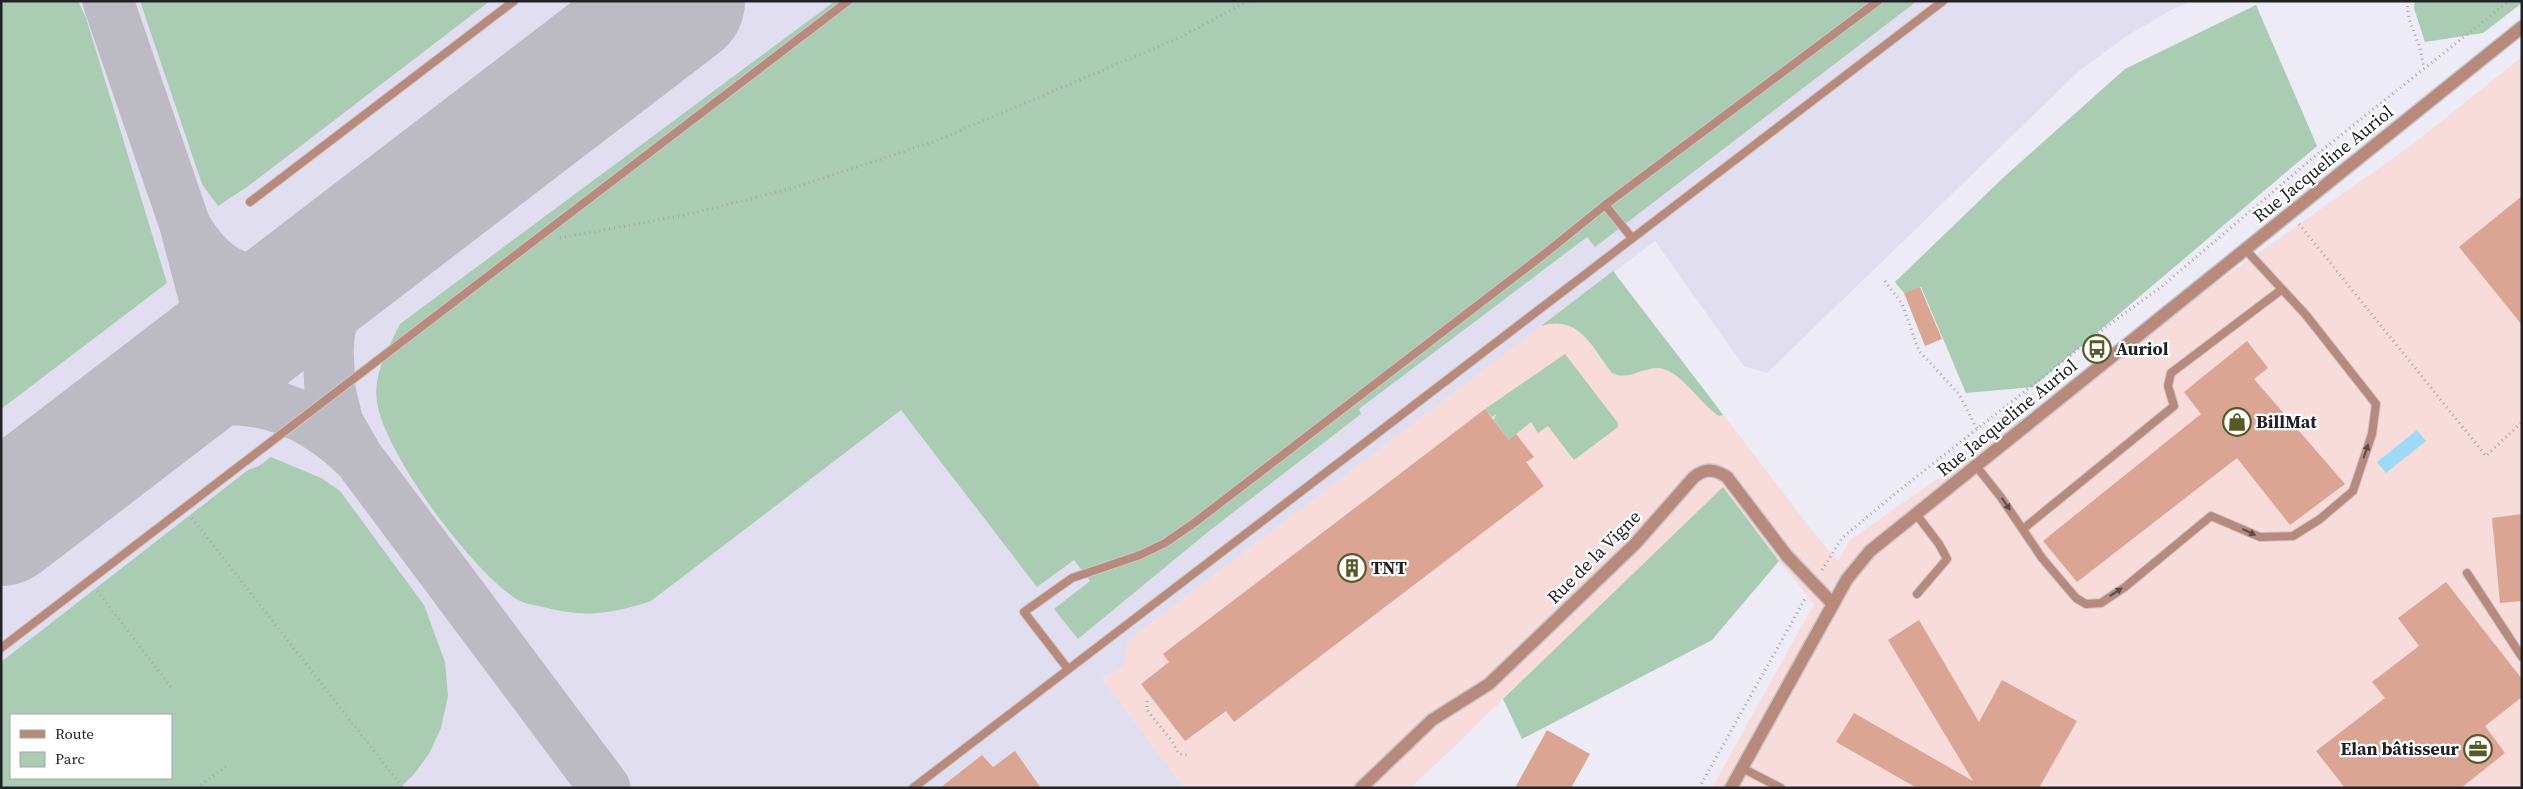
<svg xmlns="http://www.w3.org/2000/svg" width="2523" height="789" font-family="'Source Serif 4',serif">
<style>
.built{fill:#e1deef;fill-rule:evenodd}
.industrial{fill:#f7dcda}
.green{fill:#a9ccb2;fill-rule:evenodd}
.water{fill:#a0d9f5}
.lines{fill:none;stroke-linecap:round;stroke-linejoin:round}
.taxiway{stroke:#bcbac2;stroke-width:51}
.runway{stroke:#bcbac2;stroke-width:130}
.building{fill:#dba593}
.service-casing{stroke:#c8c7cf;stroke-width:10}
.minor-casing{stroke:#c8c7cf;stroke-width:15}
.tertiary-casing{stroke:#c8c7cf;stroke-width:15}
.path{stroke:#a6a5ac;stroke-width:3;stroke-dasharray:1 4;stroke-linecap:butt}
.service{stroke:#b78a7c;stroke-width:8}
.minor{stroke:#b78a7c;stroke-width:12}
.tertiary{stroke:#b78a7c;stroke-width:12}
.oneway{fill:#5e4b47}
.labels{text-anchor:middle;stroke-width:4.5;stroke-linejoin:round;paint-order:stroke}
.street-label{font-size:18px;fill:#222124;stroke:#fff}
.poi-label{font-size:18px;font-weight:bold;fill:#222124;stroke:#fff;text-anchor:start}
</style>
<rect width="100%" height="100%" fill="#edebf5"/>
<path class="built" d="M1,1H2192L2171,10L2125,37L2079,71L1767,373L1744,366L1655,241L1127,641L1124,666L1102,678L1184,788H1ZM11,715H171V778H11Z"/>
<path class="industrial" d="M2522,57V788H1712L1814,604L1779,561L1723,487L1411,788H1184L1102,678L1124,666L1127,641L1613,271L1814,533L1838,561L1849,541L2409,147Z"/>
<path class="green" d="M1,1H78L86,18L167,283L1,409Z
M140,1H490L247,187L218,206L202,184Z
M835,1H1917L1595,247L1587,237L1359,409L1361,414L1209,531L1078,639L1054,609L1090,581L1074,560L1037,587L901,410L651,601C612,614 584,618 543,607C536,605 525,604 518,600C474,574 384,453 377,402C373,375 388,348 400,324Z
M2415,1H2522V3L2483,33L2425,42L2414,8Z
M2256,5L2317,146L2033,387L1966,393L1921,287L1904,293L1895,282L2005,176L2125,69Z
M1613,271L1718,408L1723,415L1719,416C1701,405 1680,369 1658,368C1640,368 1629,381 1612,373C1592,347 1579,314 1541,326Z
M1565,354L1618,423V427L1574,460L1548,426L1538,433L1531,422L1509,440L1494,420L1496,414L1492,417L1485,409Z
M271,457L321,478L340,491L424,605L445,662L448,696L441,728L429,754L414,774L400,788H1V662L248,470L259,466ZM11,715H171V778H11Z
M1723,487L1779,561L1712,640L1522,739L1503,699Z"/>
<path class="water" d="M2417,430L2426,441L2386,473L2377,462Z"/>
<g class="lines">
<path class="taxiway" d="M108,1L185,225L205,301L204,331L200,346L184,373L169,389L137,413
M187,229C208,263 228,279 270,282C280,282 291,283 300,280C325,272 347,251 368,236
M115,431C137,421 162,407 186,403C256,391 309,409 359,459L605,788
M356,454L338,423L330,390L328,349L330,329L341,295L355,268L373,244L480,154"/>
<path class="runway" d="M1,521L680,1"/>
</g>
<path class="building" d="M2522,196V325L2459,247Z
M1920,287L1942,339L1925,346L1904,293Z
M2247,341L2268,368L2254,379L2345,484L2290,525L2237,458L2077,582L2043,541L2201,414L2184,392Z
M1485,409L1509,440L1516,434L1534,457L1526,462L1544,486L1234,722L1226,711L1185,741L1141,684L1169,662L1163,654Z
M2522,514V601L2500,603L2492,518Z
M2446,582L2522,679V697L2485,726L2505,753L2461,788H2345L2316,751L2385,698L2372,682L2419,646L2398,618Z
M1919,620L1979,722L2002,680L2077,721L2039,788H1917L1836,742L1854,713L1973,781L1888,640Z
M1547,730L1590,754L1571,788H1515Z
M1015,751L1041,788H940L982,755L993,767Z"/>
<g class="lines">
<defs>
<path id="service" d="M250,202L514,1
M1605,205L1632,238
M1976,466L2000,496L2042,558L2076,598L2086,604L2101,603L2125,587L2211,516L2260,537L2293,536L2320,519L2353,491L2372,434L2376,404L2306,315L2245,249
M1916,514L1939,544L1947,559L1917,594
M2023,529L2174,406L2168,386L2171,373L2281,290
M2467,573L2522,657
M1,648L848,1
M1068,669L1024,612L1072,578L1140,555L1165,543L1194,523L1543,255L1605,205L1878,1
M1742,768L1781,788
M913,788L1943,1"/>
<path id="minor" d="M1361,788L1432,720L1489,684L1635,544L1694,477C1706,468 1715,469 1727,477L1787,556L1833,604"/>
<path id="tertiary" d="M1731,788L1847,579L1870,551L2522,27"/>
</defs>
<use href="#service" class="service-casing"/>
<use href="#minor" class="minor-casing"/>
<use href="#tertiary" class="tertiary-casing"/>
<path class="path" d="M2407,1L2409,19L2420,48L2424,68
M2299,224L2486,456L2522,422
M560,238L685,215L790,189L933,142L1181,37L1248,1
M1885,281L1902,304L1919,351L1959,394L1977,429
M192,518L403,788
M1822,570L1842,538L1896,493L2106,327L2161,287L2321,151L2509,1
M97,591L171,687
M1147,701V710L1171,740L1179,754L1189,755
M197,788L227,766
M1699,788L1806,597"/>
<use href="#service" class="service"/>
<use href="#minor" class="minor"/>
<use href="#tertiary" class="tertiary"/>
</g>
<defs><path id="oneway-solid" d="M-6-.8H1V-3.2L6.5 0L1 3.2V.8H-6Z" transform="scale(1.25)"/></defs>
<g class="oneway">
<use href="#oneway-solid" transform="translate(2366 451) rotate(-71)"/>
<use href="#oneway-solid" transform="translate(2006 504) rotate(55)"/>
<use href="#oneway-solid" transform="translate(2249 532) rotate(25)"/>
<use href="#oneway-solid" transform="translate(2116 592) rotate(-34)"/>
</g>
<defs>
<symbol id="bus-ring" viewBox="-11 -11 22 22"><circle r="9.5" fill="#fff" stroke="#575a27" stroke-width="1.5"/><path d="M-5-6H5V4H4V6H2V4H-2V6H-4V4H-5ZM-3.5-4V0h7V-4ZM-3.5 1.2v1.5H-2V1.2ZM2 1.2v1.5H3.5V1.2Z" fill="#575a27"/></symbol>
<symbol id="shop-ring" viewBox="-11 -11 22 22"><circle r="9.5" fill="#fff" stroke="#575a27" stroke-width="1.5"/><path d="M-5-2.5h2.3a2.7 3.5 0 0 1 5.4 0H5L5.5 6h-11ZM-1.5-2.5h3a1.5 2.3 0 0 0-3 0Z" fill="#575a27"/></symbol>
<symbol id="building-ring" viewBox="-11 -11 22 22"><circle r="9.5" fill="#fff" stroke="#575a27" stroke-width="1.5"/><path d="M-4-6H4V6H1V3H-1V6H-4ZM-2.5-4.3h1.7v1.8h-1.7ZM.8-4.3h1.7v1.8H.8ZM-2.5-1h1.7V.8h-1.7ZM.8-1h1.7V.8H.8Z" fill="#575a27"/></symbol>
<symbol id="office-ring" viewBox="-11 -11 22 22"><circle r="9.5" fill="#fff" stroke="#575a27" stroke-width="1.5"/><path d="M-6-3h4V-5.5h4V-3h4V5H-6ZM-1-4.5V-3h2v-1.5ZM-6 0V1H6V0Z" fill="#575a27"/></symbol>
</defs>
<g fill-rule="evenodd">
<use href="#bus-ring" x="2081" y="333" width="32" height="32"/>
<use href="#shop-ring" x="2221" y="406" width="32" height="32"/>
<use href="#building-ring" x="1336" y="552" width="32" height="32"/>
<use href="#office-ring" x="2462" y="733" width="32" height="32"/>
</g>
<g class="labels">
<g class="street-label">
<text transform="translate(2323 164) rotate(-39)" y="6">Rue Jacqueline Auriol</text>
<text transform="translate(2007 418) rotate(-39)" y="6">Rue Jacqueline Auriol</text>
<text transform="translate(1594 557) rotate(-45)" y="6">Rue de la Vigne</text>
</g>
<g class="poi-label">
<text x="2116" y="355">Auriol</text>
<text x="2256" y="428">BillMat</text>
<text x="1371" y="574">TNT</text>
<text x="2459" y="755" text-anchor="end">Elan bâtisseur</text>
</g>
</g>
<rect width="2523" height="789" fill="none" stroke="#222124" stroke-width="5"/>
<rect x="10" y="714" width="162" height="65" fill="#ffffff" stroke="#a7a6a7"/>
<rect x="20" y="730" width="25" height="8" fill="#b78a7c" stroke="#a7a6a7"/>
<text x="55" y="739" font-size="15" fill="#222124">Route</text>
<rect x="20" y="752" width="25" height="15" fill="#a9ccb2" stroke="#a7a6a7"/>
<text x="55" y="764" font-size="15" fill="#222124">Parc</text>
</svg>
